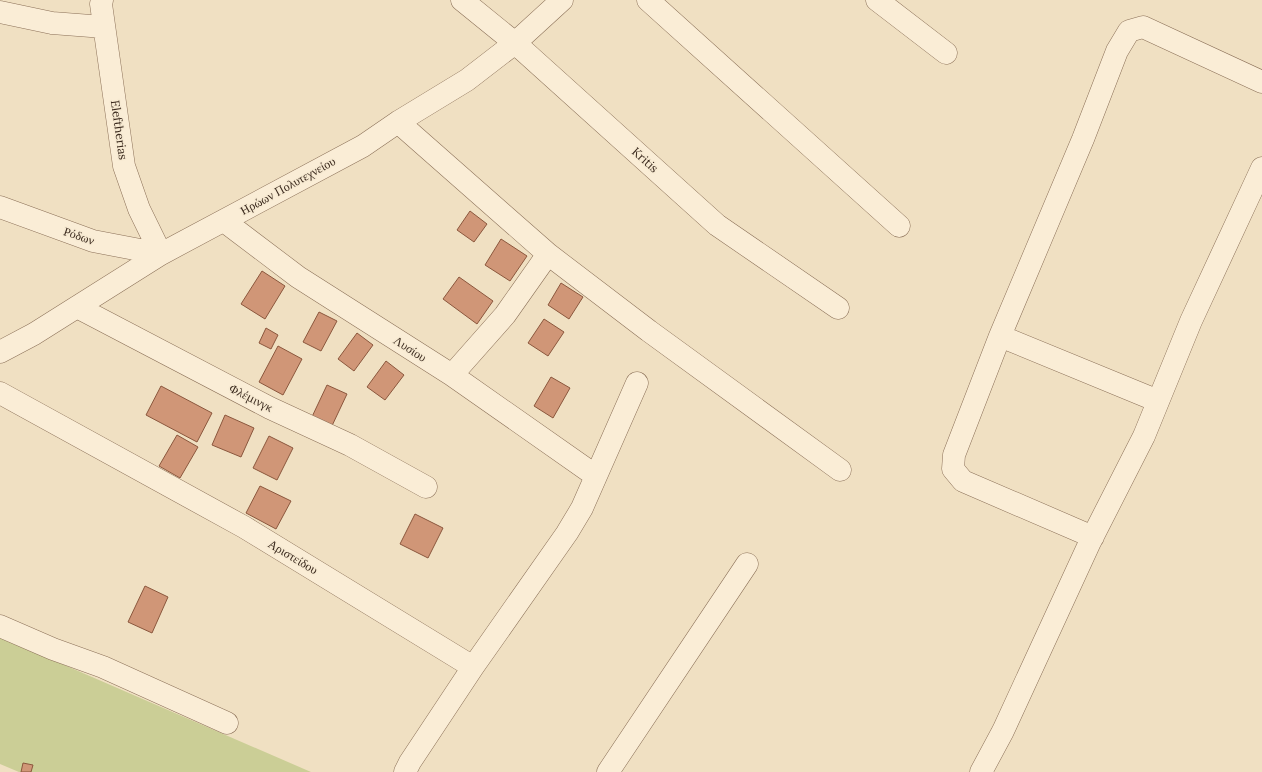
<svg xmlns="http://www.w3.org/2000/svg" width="1262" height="772" font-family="Lora,serif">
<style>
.green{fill:#cbce96}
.building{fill:#d09677;stroke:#8b573d}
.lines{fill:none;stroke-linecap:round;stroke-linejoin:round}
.minor-casing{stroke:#8b7058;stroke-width:23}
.minor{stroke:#faedd6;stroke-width:22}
.labels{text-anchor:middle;stroke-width:3;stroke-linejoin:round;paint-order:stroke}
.street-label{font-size:12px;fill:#3a291d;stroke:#f7ead2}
</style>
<rect width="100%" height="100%" fill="#f0e0c2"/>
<path class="green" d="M0,637L311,772H19L0,764Z"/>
<path class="building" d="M470,211L487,224L474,242L457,230Z
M501,239L527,256L510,281L485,265Z
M262,271L285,286L265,319L241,304Z
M459,277L493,301L477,324L443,299Z
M561,283L583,297L569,319L548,305Z
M319,312L337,321L321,351L303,342Z
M544,319L564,332L548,356L528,343Z
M266,328L278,335L271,349L259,343Z
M357,333L373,345L354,371L338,359Z
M278,346L302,359L283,395L259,382Z
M386,361L404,375L385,400L367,387Z
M551,377L570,388L553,418L534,406Z
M327,385L347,394L330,430L310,421Z
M161,386L212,413L197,442L146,415Z
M225,415L254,428L241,457L212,445Z
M177,435L198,447L180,478L159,466Z
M269,436L293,448L277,480L253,468Z
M260,486L291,501L276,529L246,513Z
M415,514L443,528L428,558L400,544Z
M145,586L168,597L152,633L128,622Z
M23,763L33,765L31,772H21Z"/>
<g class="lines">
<defs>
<path id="minor" d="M102,0L101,4L124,166L139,209L161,254
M462,0L515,43L717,225L838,308
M648,0L899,226
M877,0L946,53
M0,12L52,23L104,27
M398,122L548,254L649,331L840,470
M0,207L93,241L161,254
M224,221L298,277L452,375L596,476
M77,307L270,408L350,445L426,487
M1000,336L1083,139L1117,51L1129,31L1143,27L1262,82
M0,352L34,334L161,254L363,146L398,122L467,80L515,43L562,0
M452,375L505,315L548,254
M0,393L244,527L473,667L410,762L405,772
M1093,537L963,481L953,469L954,455L1000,336L1158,401
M0,626L53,649L103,667L227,723
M473,667L567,533L582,508L637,383
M608,772L747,564
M981,772L1003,731L1090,542L1144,436L1191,321L1262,168"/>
</defs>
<use href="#minor" class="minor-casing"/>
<use href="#minor" class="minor"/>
</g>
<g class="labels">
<g class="street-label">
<text transform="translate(119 130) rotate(82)" y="4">Eleftherias</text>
<text transform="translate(645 160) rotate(42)" y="4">Kritis</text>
<text transform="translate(288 186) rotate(-29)" y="4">Ηρώων Πολυτεχνείου</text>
<text transform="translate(79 236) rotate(19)" y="4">Ρόδων</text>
<text transform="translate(410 349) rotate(33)" y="4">Λυσίου</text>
<text transform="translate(251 398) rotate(27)" y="4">Φλέμινγκ</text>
<text transform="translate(293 557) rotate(31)" y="4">Αριστείδου</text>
</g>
</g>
</svg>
